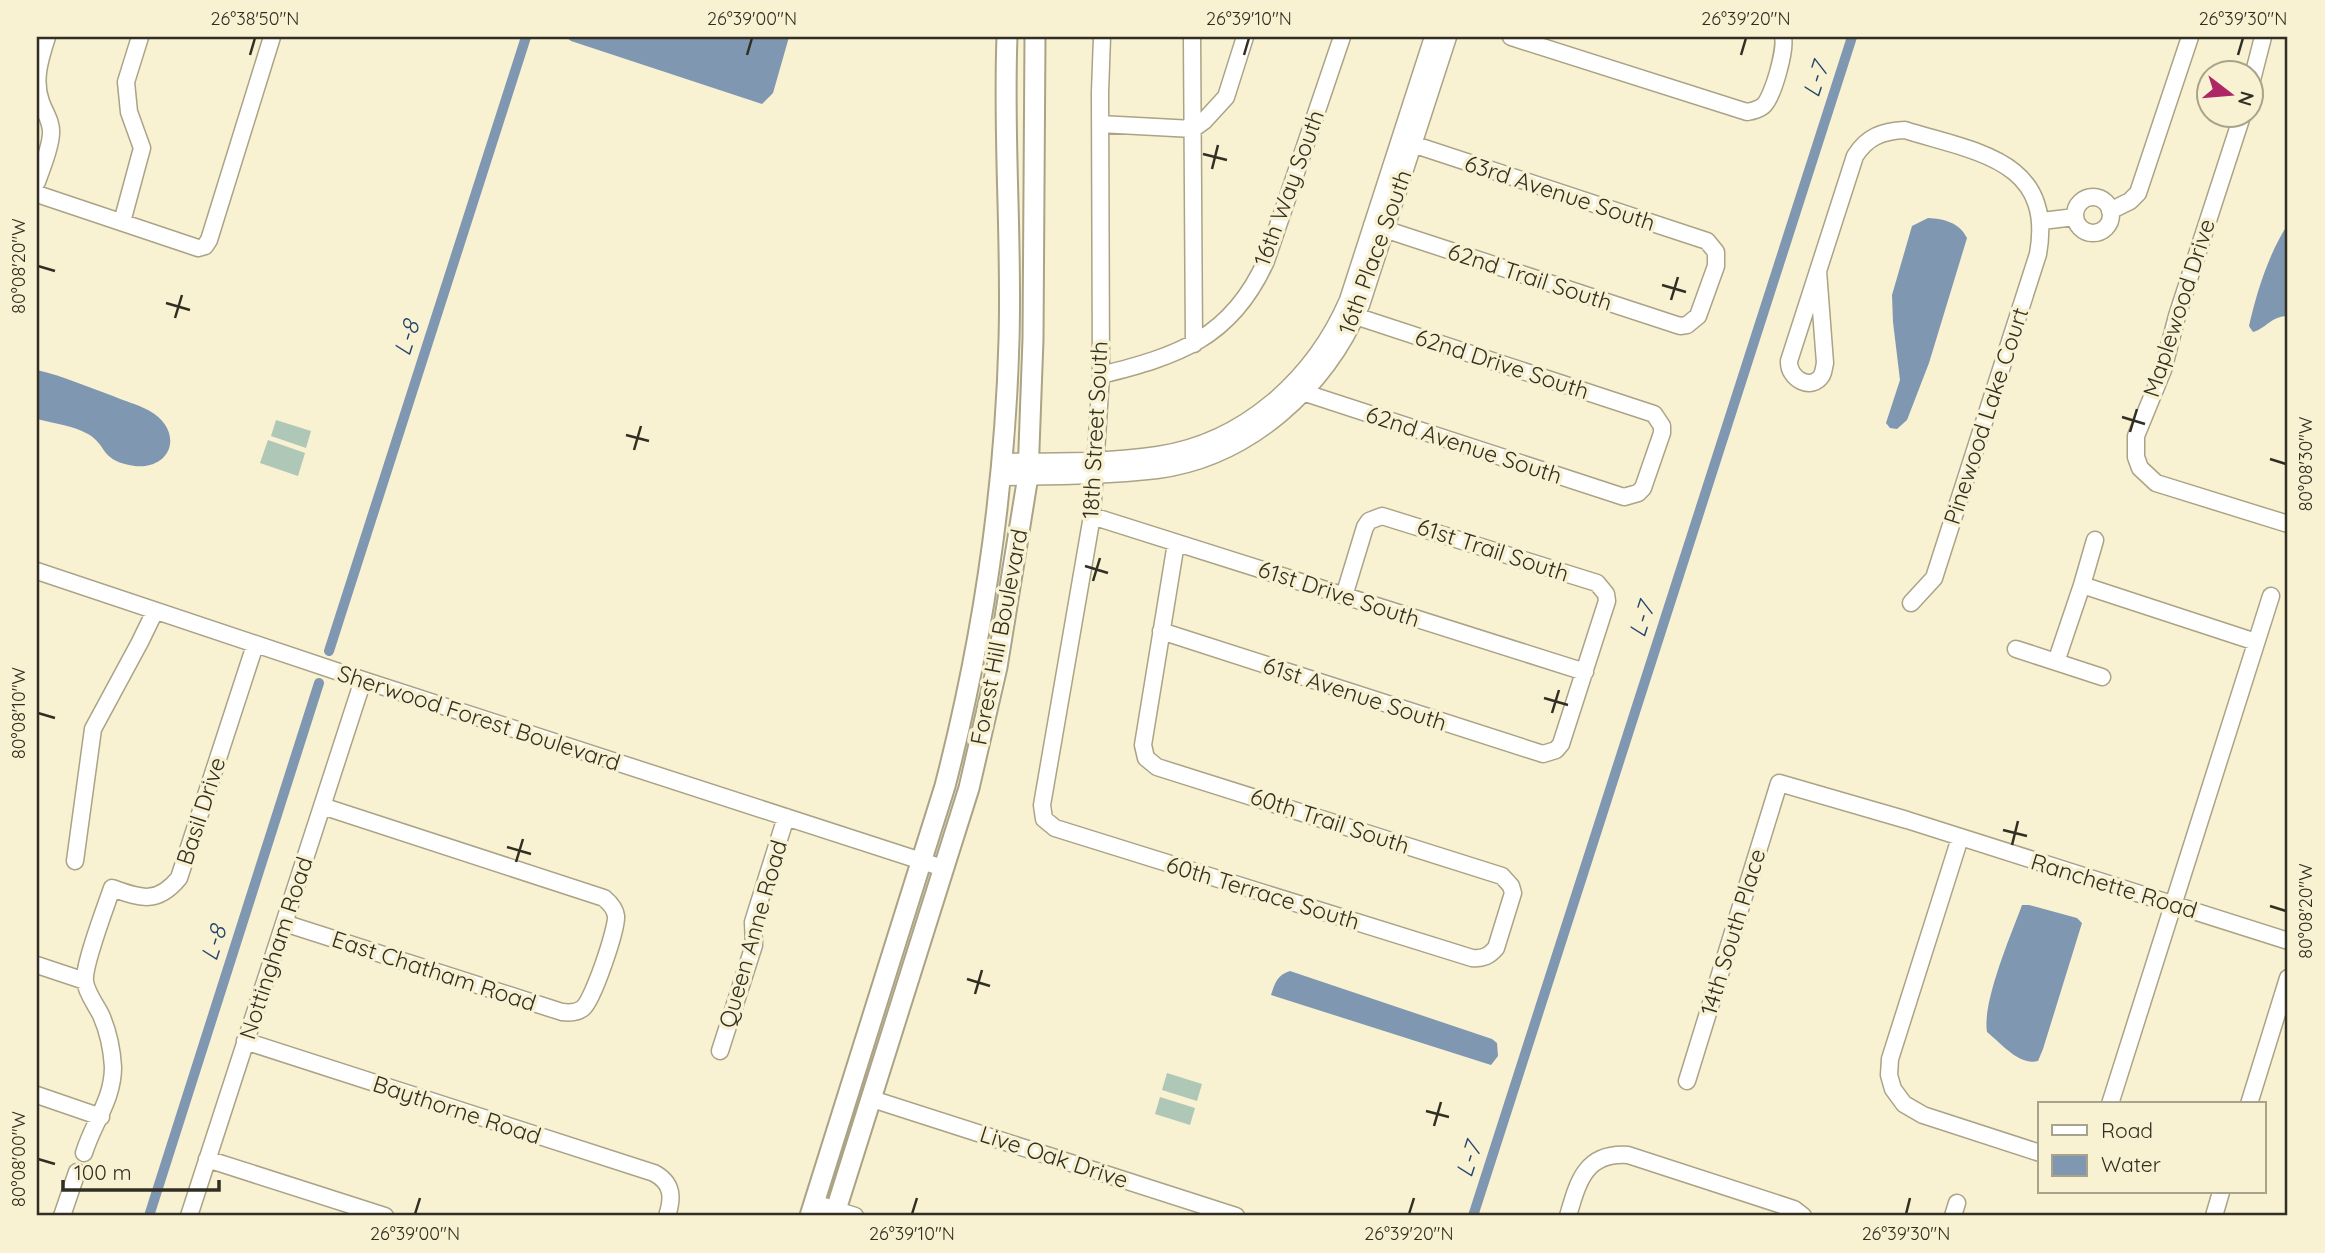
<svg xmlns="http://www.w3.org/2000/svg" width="2325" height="1253" font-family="Quicksand,sans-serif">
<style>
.green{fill:#afc7b7}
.water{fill:#7f97b1}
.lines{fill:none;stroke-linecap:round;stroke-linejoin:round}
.canal{stroke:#7f97b1;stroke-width:10}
.minor-casing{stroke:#aaa386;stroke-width:19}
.major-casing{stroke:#aaa386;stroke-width:23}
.minor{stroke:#fff;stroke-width:16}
.major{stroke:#fff;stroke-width:19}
.ticks{fill:none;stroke:#312f23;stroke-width:2.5}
.labels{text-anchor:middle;stroke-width:7;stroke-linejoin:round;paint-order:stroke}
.street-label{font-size:23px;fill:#312f23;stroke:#f8f1d2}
.water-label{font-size:24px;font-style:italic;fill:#22466b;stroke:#f8f1d2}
.neatline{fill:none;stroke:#312f23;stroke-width:2.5}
.ticks-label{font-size:18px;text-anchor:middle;fill:#312f23}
</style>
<rect width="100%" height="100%" fill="#f8f1d2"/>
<path class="green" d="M276,420L311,431L306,448L271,436Z
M268,440L305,453L298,476L260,463Z
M1167,1073L1202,1084L1197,1101L1162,1090Z
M1160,1097L1195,1108L1190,1125L1155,1114Z"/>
<path class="water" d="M566,37H789L773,93L762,104L571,41Z
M1928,218C1944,219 1959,222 1967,238L1929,363L1907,420L1897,429L1890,428L1886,423L1900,380L1893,322L1892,295L1912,226Z
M2288,224V316C2271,316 2267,328 2253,332L2249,326C2257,291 2269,253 2288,224Z
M37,370C63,376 88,387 113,396C124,401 137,404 148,410C187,431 171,474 129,465C100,459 107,445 88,434C74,426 53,423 37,419Z
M2022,905H2029L2077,918L2082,923L2043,1049L2038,1061C2019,1066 2001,1043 1987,1032C1982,1002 2011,935 2022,905Z
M1290,971L1492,1039L1497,1043L1498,1056L1491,1065L1271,995C1275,983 1277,975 1290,971Z"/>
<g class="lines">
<path class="canal" d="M329,651L526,37
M149,1216L319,683
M1473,1216L1852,37"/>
<defs>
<path id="minor" d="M1102,37L1100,92L1101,375L1092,516L1042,805L1044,819L1055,828L1472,958C1483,959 1489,956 1496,948L1513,893L1511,886L1502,876L1157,767L1146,758L1143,745L1176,543
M1192,37L1194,344
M1511,37L1747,112C1753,111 1758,110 1763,106C1773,98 1786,49 1783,37
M2252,80L2263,37
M2242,116L2177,316L2163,370L2136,436V457L2140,468L2156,483L2288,524
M1100,124L1193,129L1204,121L1226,97L1245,37
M37,182C42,167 50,150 51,134C52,122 45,113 41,102C33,80 40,59 47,37
M37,194L198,248L205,246L209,240L272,37
M2075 215a18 18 0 1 1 36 0a18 18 0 1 1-36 0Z
M2110,211L2130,201L2138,193L2190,37
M2042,221L2075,217
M122,222L142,148L129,112L126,82L140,37
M1372,225L1680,326L1687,325L1698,316L1716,266V252L1707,241L1400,140
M1818,271L1825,363C1824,367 1824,371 1822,375C1812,392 1788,379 1789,361L1855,156C1867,137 1882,131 1905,130C1974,152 2055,159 2038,254L1934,578L1911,603
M1101,375C1177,356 1231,339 1266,261L1342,37
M1290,388L1624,497L1638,493L1643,488L1662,433V426L1654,414L1343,312
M1003,462C1054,461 1107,463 1158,455C1244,442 1314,379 1348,300L1433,37
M1001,477C1053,476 1106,476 1157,470C1249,458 1326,388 1361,305L1448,37
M1092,516L1585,672
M2095,540L2082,585L2256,642
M37,571L363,680L943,868
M2082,585L2056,662L2102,677
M1161,631L1543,754L1556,750L1561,744L1607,601L1606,594L1597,583L1382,516L1369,521L1365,527L1344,596
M2016,649L2056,662
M1960,838L1890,1059L1889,1075L1893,1089L1904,1104L1923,1115L2040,1153
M75,861L93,729L140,642L155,611
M284,923L562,1012C570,1013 577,1013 583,1008C593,1000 617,929 616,916C615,908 610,903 604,898L322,806
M37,965L85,981
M245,1041L654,1173C673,1183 673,1198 667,1216
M720,1051L754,945L753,922L786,817
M1687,1081L1779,783L1907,820L2288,941
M37,1095L101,1117
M872,1099L1236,1216
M2110,1104L2271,596
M2249,1104L2288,978
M84,1153C93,1123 113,1100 113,1067C112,1050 108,1031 101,1015C96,1005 86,992 85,981C83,966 106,906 112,888C140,898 157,905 179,878L255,645
M207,1159L385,1216
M814,1203L855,1216
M62,1216L77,1172
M189,1216L363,680
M1568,1216C1578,1182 1585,1152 1628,1155L1794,1209L1803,1216
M1953,1216L1957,1203
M2214,1216L2221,1192"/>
<path id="major" d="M810,1216L945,786C983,639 1005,491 1009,340C1012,239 1003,138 1007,37
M834,1216L969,788L997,667L1028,476L1033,339L1035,37"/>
</defs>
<use href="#minor" class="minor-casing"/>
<use href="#major" class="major-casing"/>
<use href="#minor" class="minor"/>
<use href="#major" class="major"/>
</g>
<path class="ticks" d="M250,55L255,38M747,55L752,38M1244,55L1249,38M1741,55L1746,38M2238,55L2243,38M1203,154L1227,160M1212,169L1218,145M38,266L55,271M1662,285L1686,292M1671,300L1678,277M166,303L190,310M175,318L182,295M2122,417L2145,424M2130,432L2137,409M626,435L649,441M634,450L641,426M2270,459L2286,464M1085,566L1108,573M1093,581L1100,558M1544,698L1568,705M38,713L55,718M1552,713L1559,690M2003,830L2027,836M2012,845L2018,821M507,847L531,854M516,862L523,839M2270,906L2286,911M967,979L990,986M975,994L982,970M1426,1111L1449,1117M1434,1126L1441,1102M38,1159L55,1164M415,1214L420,1198M912,1214L917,1198M1409,1214L1414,1198M1906,1214L1910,1198"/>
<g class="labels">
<g class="street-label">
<text transform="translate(1289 188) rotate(-70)" y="8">16th Way South</text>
<text transform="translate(1560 193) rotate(18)" y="8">63rd Avenue South</text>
<text transform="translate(1375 252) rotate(-70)" y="8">16th Place South</text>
<text transform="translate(1530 277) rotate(18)" y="8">62nd Trail South</text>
<text transform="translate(2179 308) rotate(-72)" y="8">Maplewood Drive</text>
<text transform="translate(1502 364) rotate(18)" y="8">62nd Drive South</text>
<text transform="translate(1986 416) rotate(-72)" y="8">Pinewood Lake Court</text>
<text transform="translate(1095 430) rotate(-87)" y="8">18th Street South</text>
<text transform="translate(1464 445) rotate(18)" y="8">62nd Avenue South</text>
<text transform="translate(1493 550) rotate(18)" y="8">61st Trail South</text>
<text transform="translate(1339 594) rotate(18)" y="8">61st Drive South</text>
<text transform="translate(999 637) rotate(-79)" y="8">Forest Hill Boulevard</text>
<text transform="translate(1355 694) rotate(18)" y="8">61st Avenue South</text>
<text transform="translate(479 718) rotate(18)" y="8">Sherwood Forest Boulevard</text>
<text transform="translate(201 811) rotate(-72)" y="8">Basil Drive</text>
<text transform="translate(1330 821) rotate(18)" y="8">60th Trail South</text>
<text transform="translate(2114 886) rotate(17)" y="8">Ranchette Road</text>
<text transform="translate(1263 893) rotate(17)" y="8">60th Terrace South</text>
<text transform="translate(1733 932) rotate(-73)" y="8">14th South Place</text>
<text transform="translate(753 934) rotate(-74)" y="8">Queen Anne Road</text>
<text transform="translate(276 948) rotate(-72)" y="8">Nottingham Road</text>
<text transform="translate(434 971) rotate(18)" y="8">East Chatham Road</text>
<text transform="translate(457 1110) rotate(18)" y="8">Baythorne Road</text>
<text transform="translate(1054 1157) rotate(18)" y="8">Live Oak Drive</text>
</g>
<g class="water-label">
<text transform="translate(1816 80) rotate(-72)" y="8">L-7</text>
<text transform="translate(407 338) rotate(-72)" y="8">L-8</text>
<text transform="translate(1642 620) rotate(-72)" y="8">L-7</text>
<text transform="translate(214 943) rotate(-72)" y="8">L-8</text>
<text transform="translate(1469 1160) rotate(-72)" y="8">L-7</text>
</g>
</g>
<rect width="2325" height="1253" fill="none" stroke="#f8f1d2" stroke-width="77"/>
<rect x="2038" y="1102" width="228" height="91" fill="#f8f1d2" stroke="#a8a38c" stroke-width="2"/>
<rect x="2052" y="1125" width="35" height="10" fill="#ffffff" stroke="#a8a38c" stroke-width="2"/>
<text x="2101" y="1138" font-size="21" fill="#312f23">Road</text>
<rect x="2052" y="1155" width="35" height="21" fill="#7f97b1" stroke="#a8a38c" stroke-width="2"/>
<text x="2101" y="1172" font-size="21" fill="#312f23">Water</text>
<g transform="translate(2230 94) rotate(106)"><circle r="33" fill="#f8f1d2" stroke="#a8a38c" stroke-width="2"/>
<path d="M0-5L12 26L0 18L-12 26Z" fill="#af2667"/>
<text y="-10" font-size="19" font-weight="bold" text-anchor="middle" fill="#312f23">N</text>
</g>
<path d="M63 1180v10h156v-10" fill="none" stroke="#312f23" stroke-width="3.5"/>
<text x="74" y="1180" font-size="21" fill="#312f23" stroke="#f8f1d2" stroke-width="5" paint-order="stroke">100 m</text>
<rect x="38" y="38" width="2248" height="1176" class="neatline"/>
<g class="ticks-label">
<text x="255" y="25">26°38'50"N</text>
<text x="752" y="25">26°39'00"N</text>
<text x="1249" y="25">26°39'10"N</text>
<text x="1746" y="25">26°39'20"N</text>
<text x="2243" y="25">26°39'30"N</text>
<text transform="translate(19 266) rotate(-90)" y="6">80°08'20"W</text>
<text transform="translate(2306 464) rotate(-90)" y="6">80°08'30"W</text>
<text transform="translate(19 713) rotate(-90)" y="6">80°08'10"W</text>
<text transform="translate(2306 911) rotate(-90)" y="6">80°08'20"W</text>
<text transform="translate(19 1159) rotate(-90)" y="6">80°08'00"W</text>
<text x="415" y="1240">26°39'00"N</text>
<text x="912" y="1240">26°39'10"N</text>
<text x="1409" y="1240">26°39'20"N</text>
<text x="1906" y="1240">26°39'30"N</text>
</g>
</svg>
